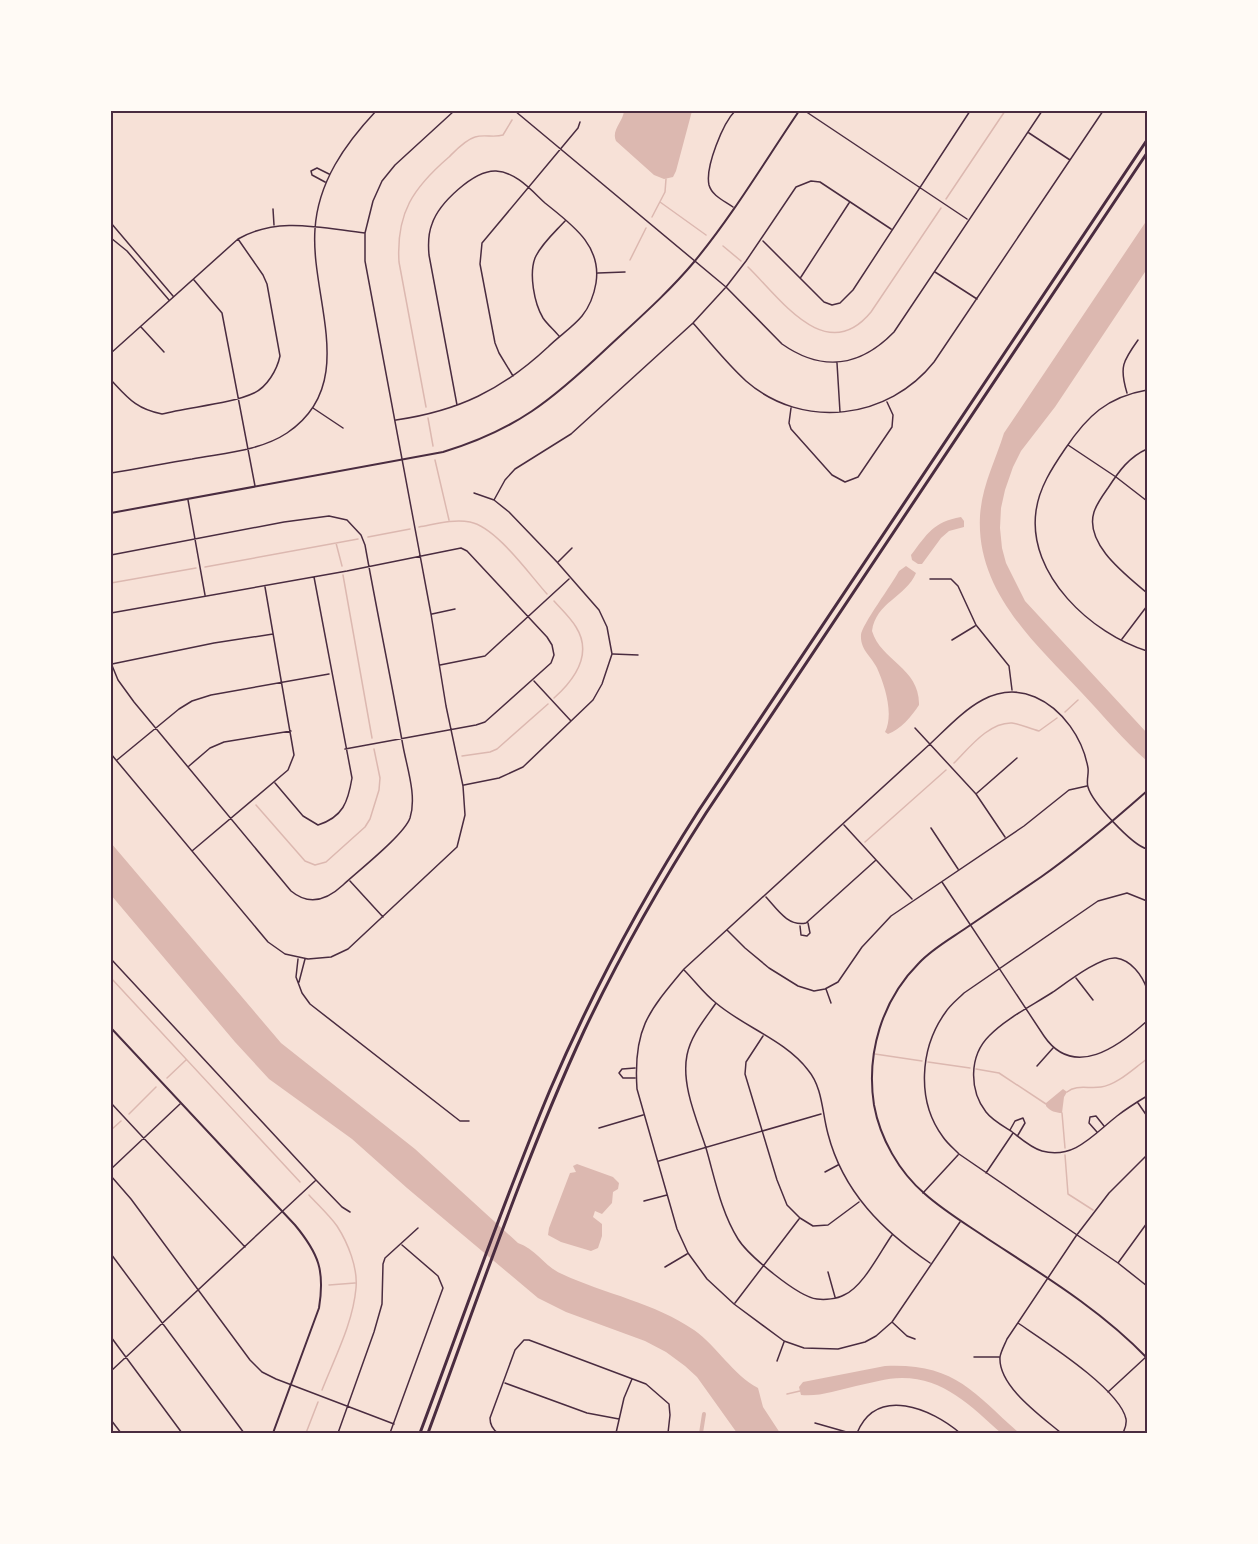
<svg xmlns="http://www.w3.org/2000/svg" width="1258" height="1544" font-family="'Archivo Narrow',sans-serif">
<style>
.water{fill:#dcb8b0}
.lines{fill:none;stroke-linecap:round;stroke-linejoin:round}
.stream{stroke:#dcb8b0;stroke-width:1.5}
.canal{stroke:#dcb8b0;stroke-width:4}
.minor{stroke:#4a2c40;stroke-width:1.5}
.tertiary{stroke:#4a2c40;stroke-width:2}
.motorway{stroke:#4a2c40;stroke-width:3}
.neatline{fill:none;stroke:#4a2c40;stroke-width:2}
</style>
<rect width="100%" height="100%" fill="#f7e1d7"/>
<path class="water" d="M624,111H692L676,171L673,177L664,179L654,175L616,141C611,130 623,122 624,111Z
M1147,220V269L1055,407L1021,451L1013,467L1005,490L1001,508L1000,528L1002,548L1006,563L1025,601L1147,733V761C1123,740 1103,715 1081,692C1034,642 976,591 980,516C982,485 995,462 1004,433Z
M961,517L964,521V527L949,531L941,538L922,564H918L912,560L911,555C927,534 933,522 961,517Z
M906,566L916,573C906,597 876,602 872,631C881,661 920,668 919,705C912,716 900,730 888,734L885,732C894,714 885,686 877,668C872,657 860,650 861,635C861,626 893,583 899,571Z
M111,843L281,1043L415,1149L518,1243C536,1249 545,1267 562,1274C605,1294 655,1303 694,1330C718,1347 732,1374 758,1388L763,1407L780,1433H737L697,1377L685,1366L666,1352L645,1341L566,1312L538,1298L407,1188L352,1139L269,1079L235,1042L111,895Z
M1063,1089L1067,1092L1064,1097L1062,1113C1056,1113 1050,1111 1046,1106V1103Z
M577,1164L613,1177L619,1183L618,1189L613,1192L612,1203L602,1214L595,1211L593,1217L602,1224V1236L598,1248L591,1251L561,1242L548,1235L549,1228L570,1173L576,1172L573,1166Z
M885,1366C954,1363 972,1391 1019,1433H1001C971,1406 944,1378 902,1378C886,1378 871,1383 856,1386C838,1390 819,1397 801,1395L799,1387L803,1382Z"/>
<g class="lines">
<path class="stream" d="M946,199L1005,111
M660,202L706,235
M652,217L665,192L666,179
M723,246L741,261
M630,260L646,228
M748,267C780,298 826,367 871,312L941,208
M426,407L399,262C396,213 413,188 449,157C456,150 465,140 475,137C484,134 494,138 503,135L512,120
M428,418L433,446
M435,460L449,520
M419,527C436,524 453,519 470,522C496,527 529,574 547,594
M368,537L410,529
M336,543L342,566
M205,567L358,539
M343,575L372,738
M111,583L196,568
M554,601C561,609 570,617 576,627C593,654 574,680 554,698
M1065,712L1078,700
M462,756L490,752L497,749L548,704
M954,763C969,748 989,722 1012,723C1021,724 1030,729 1039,731L1057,718
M256,805L305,861L315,865L326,862L365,827L370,819L379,790L380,778L374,749
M865,842L946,770
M111,978L300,1182
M875,1054L922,1061
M928,1062L970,1068
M976,1069L999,1073L1046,1104
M167,1078L186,1060
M1067,1092C1076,1084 1089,1089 1101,1087C1117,1085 1134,1068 1147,1059
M1062,1113L1065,1148
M129,1114L156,1087
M111,1130L121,1121
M1065,1155L1068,1194L1093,1210
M309,1195C318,1205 329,1215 337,1226C348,1243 358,1268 356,1288C353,1323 335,1357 322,1390
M329,1285L355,1283
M787,1394L800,1391
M306,1433L318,1402"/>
<path class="canal" d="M701,1433L704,1414"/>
<path class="minor" d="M515,111L726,287L782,344C822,372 860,367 894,332L1042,111
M805,111L967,219
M1029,133L1070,160
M325,182L312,175L311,171L317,168L329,174
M733,207C725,201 712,196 709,185C705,167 723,123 735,111
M273,209L274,225
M111,223L173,296
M111,238L127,251L169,300
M763,241L824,302L832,305L840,303L853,290L970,111
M935,272L977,299
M598,273L625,272
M801,277L849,203
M194,280L222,313L255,486
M693,323C710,342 727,364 746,381C803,431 889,419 934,362L1103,111
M141,327L164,352
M559,336C554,330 547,324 543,318C534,303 529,274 535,258C541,244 555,232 565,221
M111,353L238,239C278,216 321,228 365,233
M837,363L840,412
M513,376L499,353L495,343L480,264L482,243L578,128L580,122
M111,380C128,398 136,409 162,414C188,407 231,404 254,393C267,387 277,370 280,356L267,284L263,275L238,239
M1147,390C1107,397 1087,416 1065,449C1052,468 1039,488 1036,511C1027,575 1092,634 1147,651
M1127,393C1119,367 1123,361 1138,340
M313,408L343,428
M791,408L789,423L791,429L832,475L845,482L858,477L892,427L893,415L887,402
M396,420C458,411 502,390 548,347C559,336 573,327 582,316C590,306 594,295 596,283C602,245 571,224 545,203C532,191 516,172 496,171C474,170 439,203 432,224C428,234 428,244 429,255L457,405
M1068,445L1116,477L1147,501
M1147,449C1129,457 1119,471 1108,488C1103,495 1097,503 1094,512C1084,544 1126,575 1147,593
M111,473C138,469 165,463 192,459C223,453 260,451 287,433C360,384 310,298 315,229C318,182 345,144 376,111
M188,500L205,595
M494,500L505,480L515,469L571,434L693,323L726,287L746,261L796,187L811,181L820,182L891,229
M111,555L284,522L329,516L347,520L361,535L365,545C377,612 391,679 403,746C407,768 417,796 410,818C404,835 358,871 343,885C327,900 309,906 291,891L134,702L118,680L111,663
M558,562L572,548
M930,579H951L958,586L976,625L1009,666L1012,690
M111,613L347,571L461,548L467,551L547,637L552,645L554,655L551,663L485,722L476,725L345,749
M432,614L455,609
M1122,639L1147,606
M952,640L975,626
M613,654L638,655
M112,664L214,643L273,634
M440,665L485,656L569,579
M534,681L571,721
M915,728L976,794L1005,837
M111,754L268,942L285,954L308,959L331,957L348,949L457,847L465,815L463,786L446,706L431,614L365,261V233L373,201L382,181L395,165L454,111
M117,760L179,709L192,701L211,695L329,674
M189,766L210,748L224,742L291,731
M275,783L303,816L318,825C343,817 348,802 352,778L314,577
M464,785L499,778L523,767L593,700L602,684L612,654L607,627L599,610L557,562L509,512L494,500L474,493
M977,793L1017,758
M844,825L912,899
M931,828L958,869
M192,851L288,770L294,755L265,587
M350,881L383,917
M942,882L1044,1036C1074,1080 1119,1046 1147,1021
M766,897C777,909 788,927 806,923L876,860
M1147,901L1127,893L1098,901L964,993C958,999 950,1005 945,1013C920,1048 916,1101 943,1137C947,1143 953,1148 959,1154L1118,1263L1147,1286
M800,926L801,935L807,936L810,933L808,923
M727,930L745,948L769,968L798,986L814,991L825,989L838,982L862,947L891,916L1024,826L1069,790L1087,786
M111,959L316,1180L342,1207L350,1212
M298,959L296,977L302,993L310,1004L460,1121H469
M684,970C695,981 704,994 716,1003C744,1027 785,1040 808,1070C823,1088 822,1113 828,1134C843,1192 883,1231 930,1263
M1076,978L1093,1000
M299,982L305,959
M826,989L831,1003
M1147,989C1142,975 1131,960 1116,958C1101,956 1066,983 1053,992C1033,1005 1005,1019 989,1036C969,1056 969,1090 986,1112C992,1120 1003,1126 1011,1131C1020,1138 1031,1148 1042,1151C1074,1160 1094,1134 1117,1116C1126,1109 1137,1102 1147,1096
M716,1003C705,1019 691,1035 687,1055C681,1085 697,1120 706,1148C715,1179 721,1212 738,1239C748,1255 798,1297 817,1299C825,1300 837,1299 844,1295C863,1287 880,1252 892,1235
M763,1036L746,1062L745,1074L777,1180L787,1205L800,1218L813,1226L828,1225L859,1202
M1037,1066L1053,1048
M635,1068L622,1069L619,1073L623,1078H635
M111,1103L245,1247
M1138,1103L1147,1116
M599,1128L643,1115
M1010,1130L1015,1121L1023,1118L1025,1123L1018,1135
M1097,1132L1089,1123L1090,1117L1096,1116L1104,1126
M659,1161L821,1114
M111,1169L180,1104
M825,1172L838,1165
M986,1173L1013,1133
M111,1176L131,1199L250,1360L262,1372L276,1379L394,1424
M923,1193L958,1155
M644,1201L667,1195
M960,1222L892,1322L876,1336L865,1342L838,1349L804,1348L784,1341L734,1304L707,1279L688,1253L677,1229L637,1089C633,1030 647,1013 684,969L930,744C959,717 991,678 1035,697C1063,709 1083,739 1088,768C1089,774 1086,781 1088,787C1092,802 1132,845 1147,849
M111,1254L244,1433
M1118,1263L1147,1223
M665,1267L687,1254
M828,1272L835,1297
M735,1303L799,1219
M892,1322L907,1336L915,1339
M1018,1323C1044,1341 1120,1389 1126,1419C1127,1425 1125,1428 1123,1433
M111,1337L182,1433
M974,1357H999
M777,1361L784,1342
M111,1371L315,1181
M505,1383L587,1413L619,1419
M1108,1392L1147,1356
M111,1420L121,1433
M815,1423L850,1433
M338,1433L374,1332L382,1304L383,1264L385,1258L418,1228
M390,1433L443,1288L438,1276L402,1245
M498,1433C492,1429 490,1425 490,1418L515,1350L524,1340H529L646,1384L669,1404L670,1415L668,1433
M616,1433L624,1398L632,1379
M857,1433C877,1385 932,1409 960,1433
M1061,1433C1041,1416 998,1386 1000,1357C1001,1351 1005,1344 1007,1339L1076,1236L1109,1193L1147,1155"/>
<path class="tertiary" d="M111,513L443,452C516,430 552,400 607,348C637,320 668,293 694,262C733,215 765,161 799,111
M1147,791C1113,821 1078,851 1041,877C1016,894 991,911 966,928C950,939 932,949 919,963C882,1000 866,1053 874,1105C880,1138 899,1172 925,1194C944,1211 966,1224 988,1239C1043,1275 1101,1310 1147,1358
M111,1028L295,1225C319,1254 325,1271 319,1308L273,1433"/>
<path class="motorway" d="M420,1433C463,1318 503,1202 550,1090C592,992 642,899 699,810L1147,140
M428,1433C478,1298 524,1161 584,1031C620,955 661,883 706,813L1147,153"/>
</g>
<rect width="1258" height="1544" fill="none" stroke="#fffaf5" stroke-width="225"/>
<rect x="112" y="112" width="1034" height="1320" class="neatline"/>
</svg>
